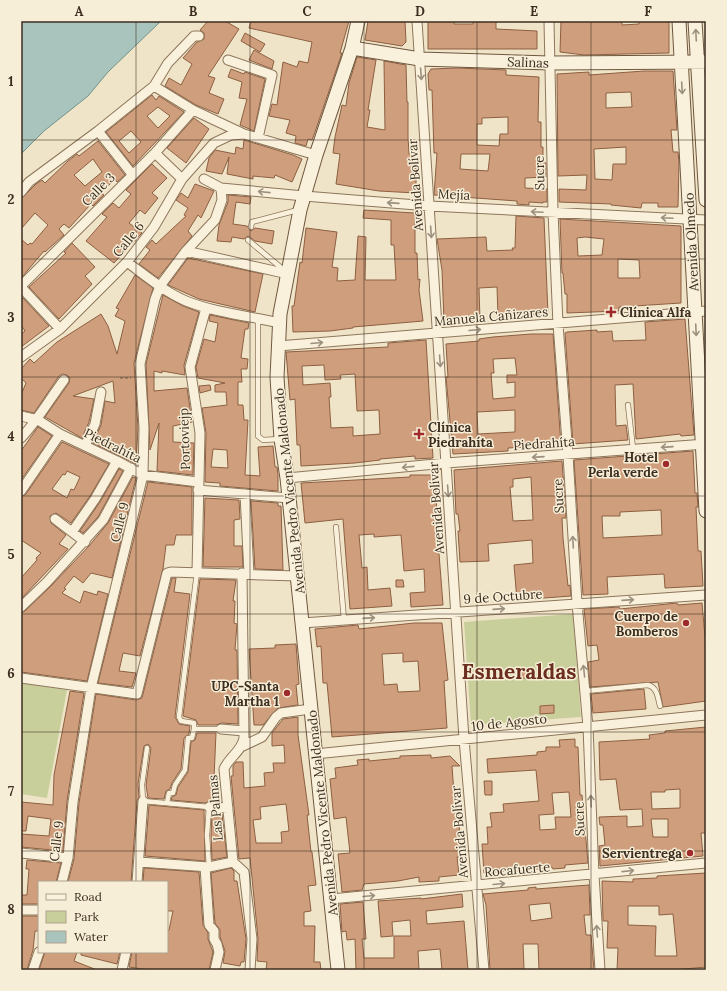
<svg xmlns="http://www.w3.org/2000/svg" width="727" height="991" font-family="Lora,serif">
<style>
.green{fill:#c9cf9b}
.water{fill:#a9c4bc;stroke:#6f938a}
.building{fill:#cf9f7d;stroke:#8d5f41;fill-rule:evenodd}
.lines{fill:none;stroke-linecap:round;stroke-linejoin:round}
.lane-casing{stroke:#8d765c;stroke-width:6}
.street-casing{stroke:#8d765c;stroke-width:11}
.secondary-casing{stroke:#6f573f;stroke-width:15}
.path{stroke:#8d765c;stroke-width:1.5;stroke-dasharray:3 2;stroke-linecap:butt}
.lane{stroke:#faf1dc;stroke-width:4.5}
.street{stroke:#faf1dc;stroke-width:9}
.secondary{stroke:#faf1dc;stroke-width:13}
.oneway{stroke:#9c907e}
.grid{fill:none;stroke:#3d2e20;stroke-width:1;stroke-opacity:0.55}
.poi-dot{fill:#9e2a2b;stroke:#f7eed8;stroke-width:1.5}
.labels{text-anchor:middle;stroke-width:3;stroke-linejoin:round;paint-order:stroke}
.street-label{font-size:13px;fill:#3d2e20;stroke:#f7eed8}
.poi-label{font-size:13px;font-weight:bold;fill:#3d2e20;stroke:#f7eed8;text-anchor:end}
.town-label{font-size:21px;font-weight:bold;fill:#6b2e1e;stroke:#f7eed8}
.neatline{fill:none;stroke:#3d2e20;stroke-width:1.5}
.grid-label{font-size:13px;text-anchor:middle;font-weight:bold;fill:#3d2e20}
</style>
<rect width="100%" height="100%" fill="#f0e4c8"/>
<path class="green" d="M573,614L581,717L471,725L464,622Z
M21,683L67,690L47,798L21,794Z"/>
<path class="water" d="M21,21H161L108,72L88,96L44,131L21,154Z"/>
<path class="building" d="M208,21H225L239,29L208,76L215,78L209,93L224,99L218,114L196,105L165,86L169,78L181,85L192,64L183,58L197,42L204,39V33L200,30Z
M251,21H349L340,53H342L315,132L312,140L308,139L306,146L295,143L296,136L286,133L290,120L269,116L272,104L277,105L283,62L297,67L299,61L308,63L312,42L249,28Z
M368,21H405L406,42L402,46L365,40Z
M428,21H454V24H473V21H496V29L537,31V49H428Z
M561,21H622V25L639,24V21H669V53L584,55L560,52Z
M245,33L265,44L260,52L241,41Z
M254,50L274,61L272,69L249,60Z
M357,57L376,60L368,110H370L367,127L385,130L384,61L406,65L407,102H408V137L409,154H413V166H416V193L379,191L336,184L340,154L333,153L335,137L342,105L346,106L349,83Z
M458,68L506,70V75L539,77L538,122H541V147H543V163H546V177L525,178V188L547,189V202H543V203L529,202V205L517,204V201L434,195L437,153H434L432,90H429L428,74L431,69ZM508,117V134H500L499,146L477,145V124H482V118ZM461,154H490L488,171L460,169Z
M231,69L244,74L245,72L265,79L254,131L240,125L247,99L239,98L242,82L228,77Z
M644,71H673L677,130H671L673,152H678L679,162L678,207H658V203H642L641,208L611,205V204L559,202V189L586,190L587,175L558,176L557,74L589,72V75ZM631,92L632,107L606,108V93ZM626,147V164H613L612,180L595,179L594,149Z
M152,95L156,100L159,96L184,112L133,166L106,132ZM158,107L170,116L158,128L147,116ZM131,131L141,142L129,153L119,141Z
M194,118L209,129L186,163L167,148Z
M244,140L293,155L302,159L292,182L275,175L274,178L253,176V179L227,174L229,157L222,174L206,171L209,158L215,150L235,154L236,147L243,149Z
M98,141L125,175L117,182L115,179L101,193L104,195L93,206L91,204L69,228L64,224L59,229L64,235L45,252L44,251L22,277L21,239L28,245L30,243L32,244L48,225L35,213L21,229V199L36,184L42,180L45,183L68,161L77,154L79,156ZM93,159L102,172L85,186L74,175Z
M152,164L167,178L152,193L158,198L145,214L140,210L129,223L142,233L114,263L86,241L107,217L102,214L113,203L119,208L131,194L126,190Z
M195,184L214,191L201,218L198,215L188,231L192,236L158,278L139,264L150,250L146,247L152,240L156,244L186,216L184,215L188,208L176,200L181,193L188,198Z
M228,195L251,197L250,204L236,202L233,224L247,226L251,231L255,228L274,231L272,244L255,241L248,236L244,239L232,237L231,242L217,241L219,225L228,202Z
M364,210L415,213V253H417L418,280L420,279L419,290L423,321L353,327V328L330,331L293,332L292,306H294L300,262L302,263L306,228L337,232L332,267L338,268L337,281L355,280L358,236L366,237L365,280H396L394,245H391V220L363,218Z
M516,216L544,218L548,314L498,317L497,287L479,288L480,320L444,321L442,270L437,239L486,237L487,251L513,250L512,248H515Z
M560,219L681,226V303L619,307V311L567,313V294H565L563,273H562ZM585,237L604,239L602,255L578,256L577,238ZM618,259L639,260L640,278H618Z
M72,243L95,267L85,276L92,284L59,319L29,287L66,253L64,252Z
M188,258L263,274L255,312L199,299L168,285Z
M135,275L153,288L134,363L138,428L136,464L93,443L101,425L105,401L115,403L113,381L73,396L94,399L89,422L82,438L45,417L69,383L70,378L67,375L62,374L59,376L34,413L21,410V395L26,383L21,378V369L30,359L34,363L57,342L101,314L108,326L117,354L125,321L115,316L119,309L116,308Z
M163,295L183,306L199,312L184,365L185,375L162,371V373L154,371V391L187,388L192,422L173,426V442L194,443L193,475L157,471L159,423L150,450L146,364Z
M23,298L49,326L21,347V334L25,331L21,325V300Z
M210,315L249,323L248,329H245L241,358L248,359L247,369H241L242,382H238V405H243L244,420H248L245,475L260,476L258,447L273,446L275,467H277L278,475V491L220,486V483L205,482L206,433L202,408L227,405L226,392H215V385L225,383L198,378L196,367L204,339L215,342L218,323L209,321ZM213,449L227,450L228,468L211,467Z
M685,319L694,435L681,436L680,434L636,439L633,384L615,385L616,426L626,425L628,440L573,444L565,333L567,332L597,330V332L612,331L613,341L646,340L645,322Z
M531,334H553L561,445L508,448V451L453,454L446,377H448L446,344L479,341V339L493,337ZM515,358L517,375H507V383L515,382V397L493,399L491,373H494L493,359ZM515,410V432L478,434L477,412Z
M426,340L433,458L415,459V456L380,459V460L355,463L301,466L300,445H297L295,399L290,400L286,352L388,347V343ZM324,365L325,380L341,379L340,375L355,374L357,411L379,410L380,434L353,436V427L331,428L329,397H331L330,383L303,385L302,366Z
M210,385L211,390L200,393L199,386Z
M38,427L52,436L21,480V451Z
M62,442L109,464L90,496L71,523L56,513L50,516L51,523L66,535L59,544L68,549L21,599V578L37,560L36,558L41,553L21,540V497L26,494ZM67,471L80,477L74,490L71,489L67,498L52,489L63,474L65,475Z
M693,451L695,493H697L698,507H696L698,551H701L703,586L665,588L664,574L607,577L608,594L583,595L574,460ZM661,510L662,535L603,538L602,516H620V512Z
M562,461L566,518H562L563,538L568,586L570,585L571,596L517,600L514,565L533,563L532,540L488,544L489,561L460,562L458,531H460L458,514H456L454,470ZM531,477L533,520L513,521L510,487H513V479Z
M119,469L123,471L98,517L83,533L80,531L100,502Z
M410,475H435L437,515H436L443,605L411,607L410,593L425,592L424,569L404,571L401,535L374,537V534L359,535L362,568L367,567L368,590L390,588L392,606L350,609L343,519L305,523L301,483L410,477Z
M133,477L136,478L112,578L91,573L83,583L74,576L64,588L66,589L62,593L80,603L84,591L97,595L98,591L108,594L87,681L21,672V613L25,611L51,586L89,546L108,523Z
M148,482L192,487V535H176L174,545H166L163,569L140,656L123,653L119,671L136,673L132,687L98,683Z
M205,498L239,500L240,519L234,520V546H242L243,567H203Z
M251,501L278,503V506H281L283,570L255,569Z
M172,578H176L174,592L190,594L175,717L179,724L190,726L189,734L184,738L181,769L172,783L170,789L166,791L164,799L148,798L146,785L151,748L148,744L144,746L138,784L139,797L137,801L131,882H68L74,859L79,803L96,694L136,700L142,698Z
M200,579L236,580L233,601H235L234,623L237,624L235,650H237L238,724L222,723L216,725H198L196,720L183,716Z
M396,580H403L404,587H396Z
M677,603L678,605L702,603L706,648V701L663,707L658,682L590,687L588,662L599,660L597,645L588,646L584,609L619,607L620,609Z
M414,623H442L448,680L444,681L447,728L332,737L327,683H323L321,646L317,647L315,629L358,625L359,629ZM403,653V662L418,661L420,691L398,692L397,684L384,685L382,654Z
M296,644L299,684L296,685L298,705L278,708L263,725H254L249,649L275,648V645Z
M524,669L529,670L530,676L526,679L521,677V672Z
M644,689L646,709L593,713L591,694Z
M70,691L84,693L67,801L63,851L21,847V834L49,836L51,819L28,816L26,831H21V802L53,805L54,775Z
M554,705V713L540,714V706Z
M298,717V735L309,815H307L311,852H312L316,885L308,886L311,911L304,912V926H315L314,962H320L321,970H266L267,962L257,961L258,938L250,858L239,859L231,776H233V766L236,762H243L244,788L265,786L264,773L274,772L273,763H285L284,745L272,746V733L283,719ZM286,804L289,831L281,832L282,843H256L253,820L261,819L260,807Z
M706,727V833H701L703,856L600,866L599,846L605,845L603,825H600L599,817L627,816V827L643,826L642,809L620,810L616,779L600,780L599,742L650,739L649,735L665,733V731ZM680,789V808L652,809L651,792H665V790ZM651,819H668V837H653Z
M197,733H216L213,801L205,803L171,800L172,797L176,795L178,787L188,772L191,742L195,740Z
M575,739V747H578L580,795H582L588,863L565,865V868L553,869L552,867L506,873V871L484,873L482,844H488L487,827H492L490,813L504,812L503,804L539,801L536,770L488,773L487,759L537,755V752L546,751V747H560L559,740ZM569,792L571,817H555L556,829L540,830L539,815L554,814L552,793Z
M431,755V758L450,756L460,766H452L455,808H458L459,822L461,857H457L459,875L439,877V881L419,882V877L398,881L364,884L362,890L342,892L338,854L350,853L346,817L334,819L330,779L336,778L335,768L358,765L357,760L369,759V761L400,758V756Z
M484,781H492V795H485Z
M149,805L204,810L205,861L145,856Z
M212,813L222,814L227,857L212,860L211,835Z
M27,860L61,863L56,882H39V904H21V895H27L29,869H26Z
M144,868L199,872L203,925L208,933V939L213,952L209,970H149L129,967L132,952H167V930H169L173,911H167V882H143Z
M231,868L234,871V881H237L246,939L244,962H241L240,966L223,963L225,951L220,937V930L215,923L211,873Z
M706,873V967L673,970H617L618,948H607L608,921H603L602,881L633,882V879L657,878V876ZM628,906H659V915L673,914L677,956H655L656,926L628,925Z
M589,885L590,915H584L586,935H591L594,970H539L538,944H523L524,969L490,970L486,905L483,894L528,890V888L536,887V889ZM550,903L552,918L531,921L529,905Z
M462,894L463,907L426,911L427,924L464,921L468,970H442L440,949L418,951L419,970H356L355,939L347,940L346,931L342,932L340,904L363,902L366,939H362L364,958H394V936H411L410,920L392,922L393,936L381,937L378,901L421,898V899Z
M21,916H39V931H35L33,950L27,970H21Z
M45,952H77L74,961L97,970H39Z
M81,952H120L117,964L81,955Z"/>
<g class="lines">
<defs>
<path id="lane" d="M251,227L252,222L298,210
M248,240L285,271
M258,319V436L263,440L280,439
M628,405L633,449
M336,527L344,620
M586,691L648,685C657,687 658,698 660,706
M194,729V723L181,721L179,717L197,572
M147,748L142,785L143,801L209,807L207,835L209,867
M167,803L169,793H173L175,785L185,770L188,738H192L194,729H221"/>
<path id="street" d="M417,21L464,739L484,970
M549,21L553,212L558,324L568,455L577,603L588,727L594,875L600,970
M228,60L272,75L258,138
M154,86L168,63L194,36H199
M98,131L132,174
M155,153L182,179
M204,179L221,188L304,196L429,206L706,220
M21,192L29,182L98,131L154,86L193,110L244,134L316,155
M186,251L288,274
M127,262C146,276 165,292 186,301C216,313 249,316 280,323
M21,286L155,153L193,110
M21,287L60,329
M278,346L706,311
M21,357L60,329L127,262L154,227L182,179L214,143L231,135L244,134
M21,416L38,420L60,434L117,461L143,475L198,482
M21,438C38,420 49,400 64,380
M85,446L95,424L101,392
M287,478L446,463L706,444
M198,490L289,498
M21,491L60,434
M245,494L249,574
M55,519L85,542
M72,532L95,499L117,461
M197,572L200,433L190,367L206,308
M242,573L244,738C242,751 229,757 224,769L233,862L244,872L252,939L250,970
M21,607L47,582L103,520L131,468
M302,623L706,595
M21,678L137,694L167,573L171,572L297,576
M221,729L244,731
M243,746L262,737L276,717L281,713L311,709
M315,754L706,715
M209,807L228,808
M21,853L68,858
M139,862L209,867L233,862
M205,867L209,925L214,931V939L217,944L219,952L215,970
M62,882L68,858L73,802L91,688L143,475L144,428L140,364L155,299L160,286L186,251L215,220L222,200L221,188
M137,882L143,801
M331,899L706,863
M21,910H39
M33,970L39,952
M122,970L126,952"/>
<path id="secondary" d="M679,21L706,511
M695,21L706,200
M352,48L420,59L550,63L706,62
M338,970L287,478L281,439L277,377L280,314L300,210L316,155L352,48L358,21"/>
</defs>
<use href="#lane" class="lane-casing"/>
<use href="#street" class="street-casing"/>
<use href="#secondary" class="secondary-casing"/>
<path class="path" d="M120,378H131"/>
<use href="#lane" class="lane"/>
<use href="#street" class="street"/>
<use href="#secondary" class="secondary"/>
</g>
<defs><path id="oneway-shaft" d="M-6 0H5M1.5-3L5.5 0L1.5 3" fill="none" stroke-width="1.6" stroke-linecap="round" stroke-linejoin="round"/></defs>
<g class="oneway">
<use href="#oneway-shaft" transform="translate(696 35) rotate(-93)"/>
<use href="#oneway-shaft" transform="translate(421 74) rotate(86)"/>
<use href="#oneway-shaft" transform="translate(682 88) rotate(87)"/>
<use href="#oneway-shaft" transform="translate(264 192) rotate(-174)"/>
<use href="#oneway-shaft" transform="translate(393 203) rotate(-176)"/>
<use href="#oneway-shaft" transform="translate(537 212) rotate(-177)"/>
<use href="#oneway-shaft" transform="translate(667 218) rotate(-177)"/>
<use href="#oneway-shaft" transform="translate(431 232) rotate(86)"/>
<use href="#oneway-shaft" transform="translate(475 330) rotate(-5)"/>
<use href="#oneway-shaft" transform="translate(696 330) rotate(87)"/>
<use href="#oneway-shaft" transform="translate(317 343) rotate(-5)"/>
<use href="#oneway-shaft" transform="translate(440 361) rotate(86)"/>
<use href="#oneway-shaft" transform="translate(667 447) rotate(176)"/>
<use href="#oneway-shaft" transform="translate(538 457) rotate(176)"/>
<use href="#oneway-shaft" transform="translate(408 467) rotate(174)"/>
<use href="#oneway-shaft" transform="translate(448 491) rotate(86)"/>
<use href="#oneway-shaft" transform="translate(573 542) rotate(-93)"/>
<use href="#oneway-shaft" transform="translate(628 600) rotate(-4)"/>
<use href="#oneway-shaft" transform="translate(499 609) rotate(-4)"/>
<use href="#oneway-shaft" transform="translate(369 618) rotate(-4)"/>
<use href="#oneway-shaft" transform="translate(584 671) rotate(-96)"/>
<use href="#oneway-shaft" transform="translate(591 801) rotate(-92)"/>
<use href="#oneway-shaft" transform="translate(628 871) rotate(-6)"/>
<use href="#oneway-shaft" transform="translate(499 884) rotate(-5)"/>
<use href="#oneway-shaft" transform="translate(369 896) rotate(-5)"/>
<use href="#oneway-shaft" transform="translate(597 931) rotate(-94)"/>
</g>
<path class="grid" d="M136,21V882M250,21V970M364,21V970M477,21V970M591,21V970M21,140H706M21,259H706M21,377H706M21,496H706M21,614H706M21,732H706M21,851H706M136,952V970"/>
<g class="poi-dot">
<path d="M609 306h4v4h4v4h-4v4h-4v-4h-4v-4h4z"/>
<path d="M417 428h4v4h4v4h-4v4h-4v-4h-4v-4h4z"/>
<circle cx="666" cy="464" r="4"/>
<circle cx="686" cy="623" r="4"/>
<circle cx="287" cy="693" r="4"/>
<circle cx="690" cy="853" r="4"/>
</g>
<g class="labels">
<g class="street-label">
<text transform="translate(528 62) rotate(2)" y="5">Salinas</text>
<text transform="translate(539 173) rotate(-91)" y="5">Sucre</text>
<text transform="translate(415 185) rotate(-94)" y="5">Avenida Bolívar</text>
<text transform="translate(98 189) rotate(-45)" y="5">Calle 3</text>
<text transform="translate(454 194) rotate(3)" y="5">Mejía</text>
<text transform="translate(128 239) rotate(-51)" y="5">Calle 6</text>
<text transform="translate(691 242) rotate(-93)" y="5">Avenida Olmedo</text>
<text transform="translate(491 316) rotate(-5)" y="5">Manuela Cañizares</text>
<text transform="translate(184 439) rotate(-92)" y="5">Portoviejp</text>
<text transform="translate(544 443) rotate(-4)" y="5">Piedrahíta</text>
<text transform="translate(113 445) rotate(26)" y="5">Piedrahíta</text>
<text transform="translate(289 491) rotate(-96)" y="5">Avenida Pedro Vicente Maldonado</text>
<text transform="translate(558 496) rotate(-93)" y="5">Sucre</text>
<text transform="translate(436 508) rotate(-94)" y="5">Avenida Bolívar</text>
<text transform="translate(119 522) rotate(-76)" y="5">Calle 9</text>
<text transform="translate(503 596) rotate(-4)" y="5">9 de Octubre</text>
<text transform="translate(509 722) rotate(-6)" y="5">10 de Agosto</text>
<text transform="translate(215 808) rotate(-95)" y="5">Las Palmas</text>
<text transform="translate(322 813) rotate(-96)" y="5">Avenida Pedro Vicente Maldonado</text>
<text transform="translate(579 819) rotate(-92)" y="5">Sucre</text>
<text transform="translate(459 832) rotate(-95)" y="5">Avenida Bolívar</text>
<text transform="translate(56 841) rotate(-83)" y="5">Calle 9</text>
<text transform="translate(517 869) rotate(-5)" y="5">Rocafuerte</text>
</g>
<g class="poi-label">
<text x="620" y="317" text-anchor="start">Clínica Alfa</text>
<text x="428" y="432" text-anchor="start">Clínica<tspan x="428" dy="15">Piedrahíta</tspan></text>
<text x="658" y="462">Hotel<tspan x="658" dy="15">Perla verde</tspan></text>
<text x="678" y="621">Cuerpo de<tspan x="678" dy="15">Bomberos</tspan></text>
<text x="279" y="691">UPC-Santa<tspan x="279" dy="15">Martha 1</tspan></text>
<text x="682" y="858">Servientrega</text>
</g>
<g class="town-label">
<text x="519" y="679">Esmeraldas</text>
</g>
</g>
<rect width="727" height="991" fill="none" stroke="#f7eed8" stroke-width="44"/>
<rect x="38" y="881" width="130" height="72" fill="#f7eed8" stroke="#ada18e"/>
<rect x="46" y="894" width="20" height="6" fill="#faf1dc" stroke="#ada18e"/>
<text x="74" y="901" font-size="12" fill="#3d2e20">Road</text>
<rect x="46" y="911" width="20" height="12" fill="#c9cf9b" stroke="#ada18e"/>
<text x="74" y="921" font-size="12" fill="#3d2e20">Park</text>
<rect x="46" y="931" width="20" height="12" fill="#a9c4bc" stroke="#ada18e"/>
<text x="74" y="941" font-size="12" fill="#3d2e20">Water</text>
<rect x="22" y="22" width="683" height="947" class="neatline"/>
<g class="grid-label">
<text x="79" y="16">A</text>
<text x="193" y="16">B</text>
<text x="307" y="16">C</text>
<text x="420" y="16">D</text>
<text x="534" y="16">E</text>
<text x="648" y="16">F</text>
<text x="11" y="86">1</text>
<text x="11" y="204">2</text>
<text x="11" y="322">3</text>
<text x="11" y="441">4</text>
<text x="11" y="559">5</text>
<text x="11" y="678">6</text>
<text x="11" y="796">7</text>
<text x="11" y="914">8</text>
</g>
</svg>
